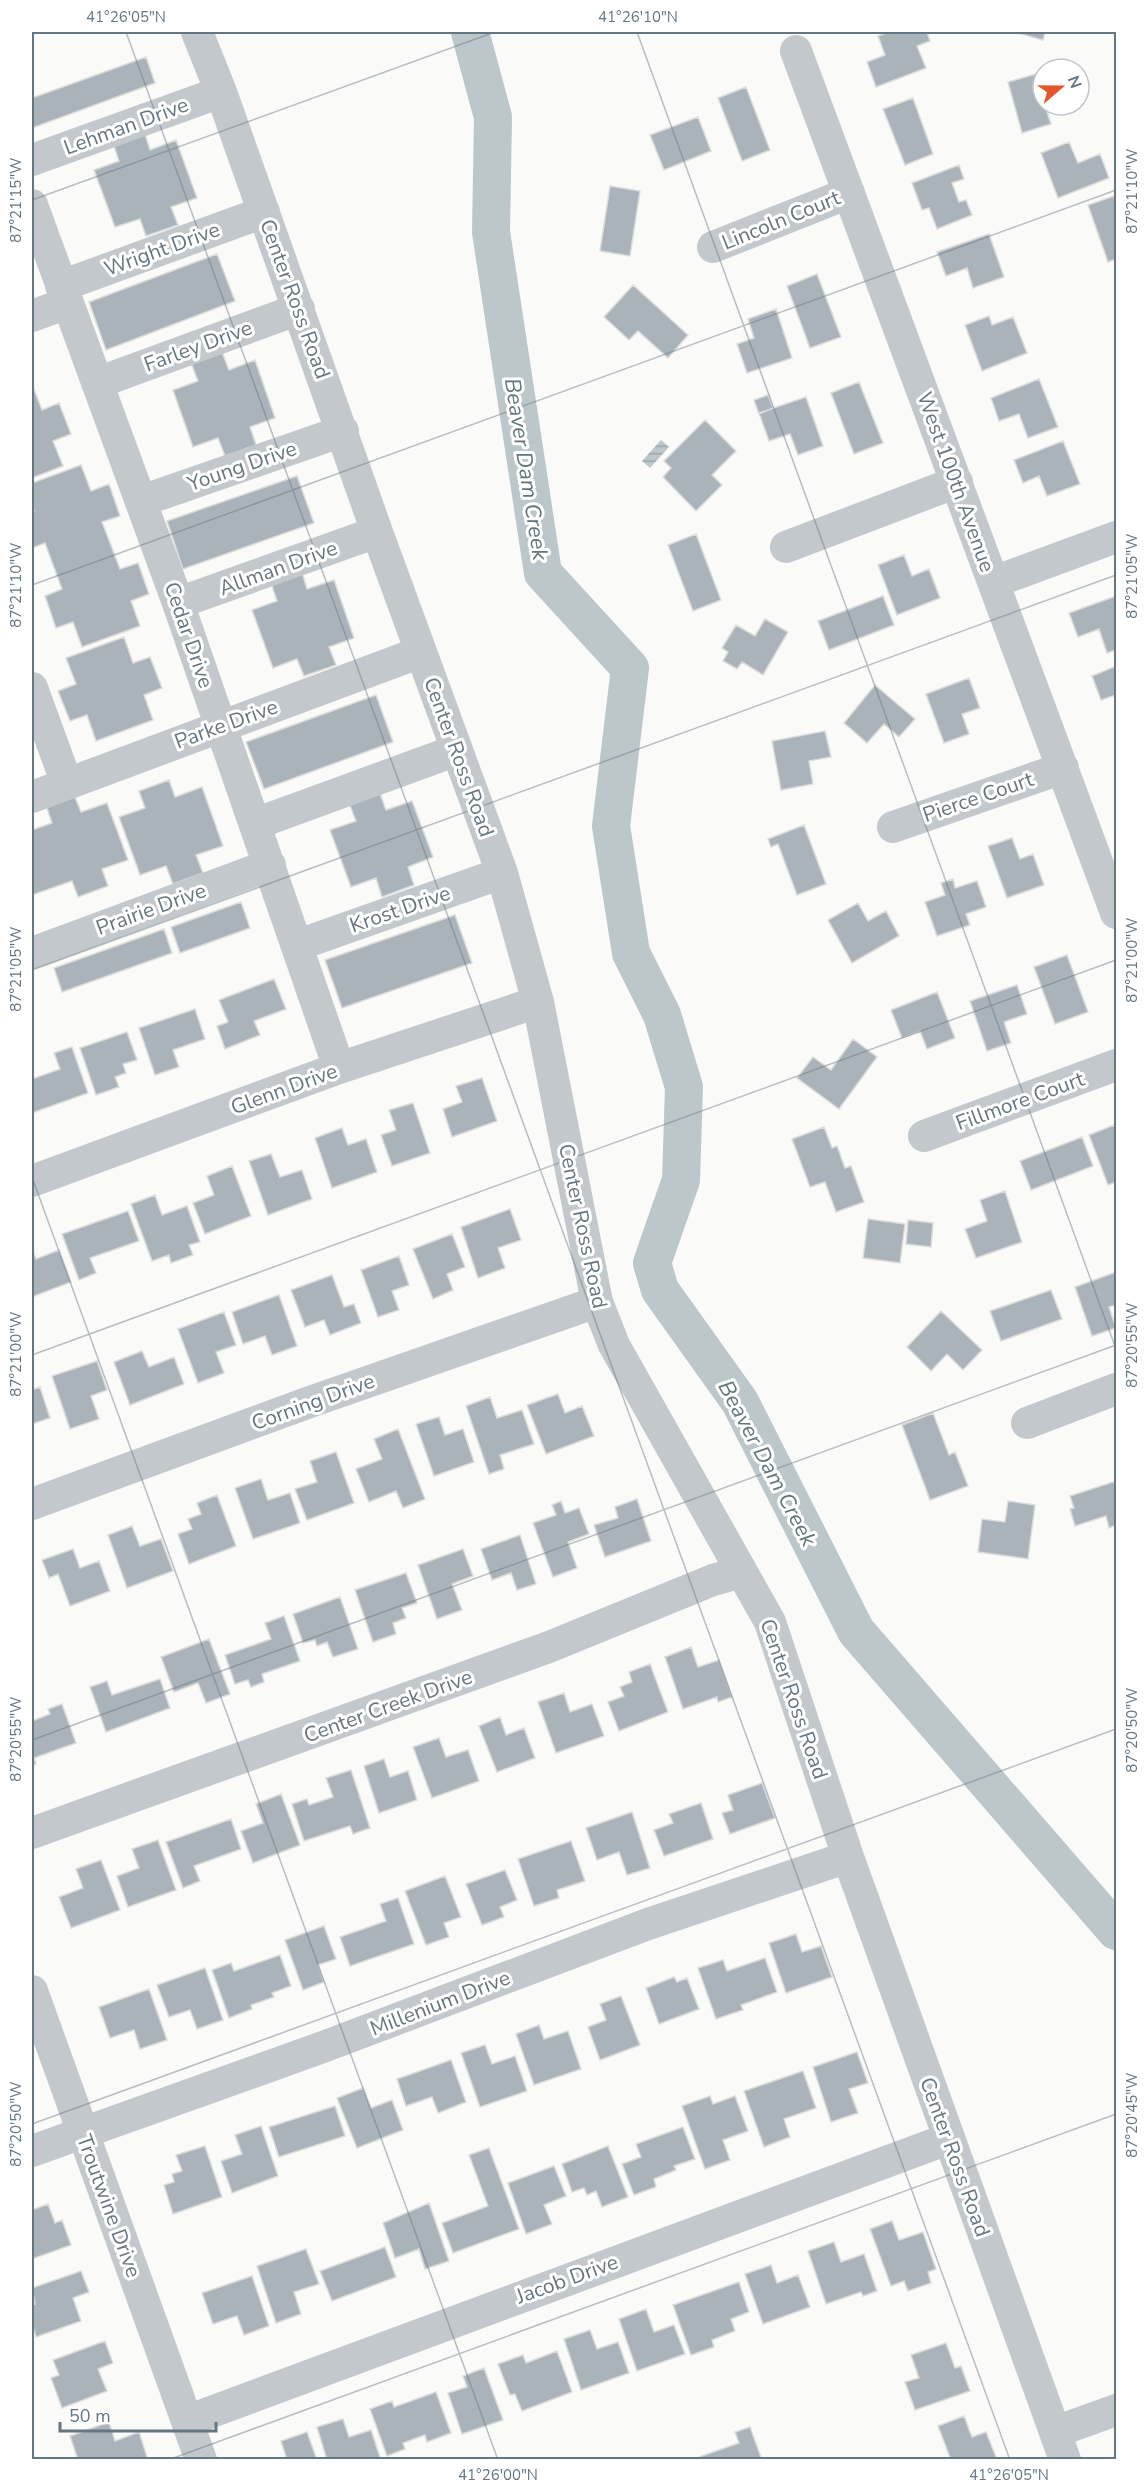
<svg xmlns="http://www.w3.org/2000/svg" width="1148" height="2491" font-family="'Nunito Sans',sans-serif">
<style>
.water{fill:url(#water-rules)}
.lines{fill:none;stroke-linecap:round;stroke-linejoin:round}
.river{stroke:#bbc7cb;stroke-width:38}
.building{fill:#aab3b9;stroke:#dcdcda;stroke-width:1.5}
.minor{stroke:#c3c8cc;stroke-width:32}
.ticks{fill:none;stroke:#657683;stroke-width:1.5;stroke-opacity:0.45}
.labels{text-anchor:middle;stroke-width:6;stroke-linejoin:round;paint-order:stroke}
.street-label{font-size:21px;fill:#657683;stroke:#fff}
.water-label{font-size:22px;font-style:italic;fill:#60757c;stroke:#fff}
.neatline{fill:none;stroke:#657683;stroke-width:2}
.ticks-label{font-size:15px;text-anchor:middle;fill:#657683}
</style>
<defs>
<pattern id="water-rules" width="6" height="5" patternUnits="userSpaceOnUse" patternTransform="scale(1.5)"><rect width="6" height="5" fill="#bbc7cb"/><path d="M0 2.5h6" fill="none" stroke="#9ca6aa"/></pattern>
</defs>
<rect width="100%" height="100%" fill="#fafaf8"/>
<path class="water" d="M661,440L669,447L650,468L642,461Z"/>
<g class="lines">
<path class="river" d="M470,32L493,117L491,232L543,573L630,668L611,826L631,953L662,1015L684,1087L681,1180L652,1263L660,1290L740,1402L856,1631L1116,1931"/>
</g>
<path class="building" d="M889,32H927L930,41L917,46L926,68L876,87L867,62L885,55L878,36Z
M1014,32H1045L1043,40Z
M146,57L155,83L32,128V98Z
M1043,72V105H1045L1051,124L1022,133L1008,82Z
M746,87L770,150L742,161L718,98Z
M913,98L933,154L905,165L883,109Z
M698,117L711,151L664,170L650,135Z
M144,131L150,150L176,140L197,198L171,207L178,225L146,236L140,219L115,227L94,170L119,161L113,143Z
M1069,142L1078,163L1100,154L1109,178L1058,198L1041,153Z
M959,165L964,179L952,183L959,202L966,200L972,215L937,229L929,208L922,210L912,183Z
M610,186L640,191L630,256L600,251Z
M1114,196L1116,204V259L1108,262L1088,205Z
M989,234L1004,277L973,288L967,268L946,276L937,252Z
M217,254L235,301L106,350L89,302Z
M817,274L841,337L810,348L787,286Z
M633,285L688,335L668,358L638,331L629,340L604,317Z
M776,309L792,358L747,373L737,344L754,338L748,319Z
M989,316L992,325L1013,317L1027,353L982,371L965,325Z
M222,352L229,370L255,360L275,418L250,427L256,445L225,456L218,438L193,447L173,390L198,381L191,363Z
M1039,379L1058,427L1028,438L1019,414L999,421L991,398Z
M859,382L883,443L854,454L831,393Z
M32,384L42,410L59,403L71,434L53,441L63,466L32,478Z
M768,395L773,408L759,414L754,400Z
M806,397L823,446L798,455L790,434L769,441L759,413Z
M705,420L736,451L712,475L722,485L696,511L663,477L671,468L664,461Z
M1063,441L1080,484L1047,496L1039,476L1023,483L1014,460Z
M81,465L91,491L109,484L120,516L102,522L120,569L138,563L149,594L131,601L140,626L82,647L73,622L56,628L45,596L62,589L45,543L32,548V512L34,511L32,505V483Z
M297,476L314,523L183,569L167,521Z
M696,534L721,600L693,611L668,545Z
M904,555L912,576L929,569L940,598L897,615L878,565Z
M302,572L307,589L334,580L354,638L329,647L336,665L304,676L297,659L273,668L252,610L277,601L271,583Z
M883,596L894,625L829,650L818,621Z
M1116,596V650L1107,653L1099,629L1078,637L1069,613Z
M765,619L788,632L763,675L742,662L737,669L723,661L728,652L722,648L736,625L755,636Z
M124,637L133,663L150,657L162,688L144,695L153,720L96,741L87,715L70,721L58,691L76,684L66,658Z
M1116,666V695L1101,700L1092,676Z
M969,678L980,708L962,714L969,734L944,743L926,694Z
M875,685L915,719L899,737L884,724L867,743L844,723Z
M376,695L393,742L264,789L246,742Z
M825,731L831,757L809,761L813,784L781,790L772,741Z
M169,780L175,797L202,787L223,846L196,855L203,873L173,884L166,866L140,875L119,817L145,808L139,791Z
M379,791L386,810L412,801L433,857L408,867L414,885L382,897L376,878L351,887L330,830L356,821L349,803Z
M74,795L81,812L107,803L128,860L102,869L108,886L78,897L72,881L32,895V830L52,823L46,805Z
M804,825L826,884L797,895L778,844L771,847L768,839Z
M1012,838L1020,859L1033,854L1044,885L1007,898L988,846Z
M953,879L955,888L977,881L986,907L966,914L970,925L937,936L925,902L945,895L941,883Z
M241,902L250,928L180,953L171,927Z
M858,903L868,921L886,911L899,936L852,963L828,920Z
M455,915L472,963L342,1008L325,960Z
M164,929L172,953L62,992L54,968Z
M1067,955L1088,1012L1055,1024L1034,967Z
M274,979L286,1009L254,1021L260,1035L225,1049L217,1026L228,1022L219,1000Z
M1017,985L1027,1014L1004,1022L1011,1043L987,1051L970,1001Z
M937,992L955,1038L927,1049L920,1031L902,1038L891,1010Z
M195,1009L205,1039L173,1050L179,1067L155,1075L139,1028Z
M127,1032L137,1060L123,1064L126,1073L115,1077L119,1087L96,1095L80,1048Z
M853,1039L877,1057L839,1109L797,1078L813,1057L831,1070Z
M72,1047L88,1093L32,1113V1079L60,1069L54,1053Z
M482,1078L497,1121L452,1137L443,1109L462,1102L456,1086Z
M413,1103L430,1153L392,1166L381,1135L396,1130L389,1110Z
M1114,1125L1116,1131V1182L1108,1185L1089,1135Z
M824,1127L832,1148L837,1146L845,1168L851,1166L864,1202L836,1212L825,1182L810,1187L792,1139Z
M342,1128L348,1145L366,1139L377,1172L332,1188L315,1138Z
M1082,1137L1093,1166L1031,1190L1020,1161Z
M271,1154L280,1177L302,1170L312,1199L268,1215L249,1161Z
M232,1166L251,1216L205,1234L193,1203L214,1195L207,1176Z
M1005,1191L1022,1242L976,1258L965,1229L987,1221L980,1200Z
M155,1195L162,1215L187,1206L200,1242L189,1245L193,1255L171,1263L169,1255L152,1261L131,1204Z
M510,1209L521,1240L498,1248L505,1268L478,1278L461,1227Z
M128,1211L139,1241L90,1258L96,1273L79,1280L62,1234Z
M868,1219L905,1224L900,1263L863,1258Z
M908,1220L933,1223L931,1247L906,1244Z
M452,1234L465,1267L447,1274L453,1290L433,1299L413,1249Z
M32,1248L36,1259L59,1250L71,1282L32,1297Z
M399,1256L409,1285L392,1291L399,1310L378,1317L361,1270Z
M1116,1272V1305L1109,1307L1116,1328L1092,1336L1075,1287Z
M332,1275L344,1307L354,1304L361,1323L330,1335L324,1320L305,1327L291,1290Z
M1051,1290L1062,1319L1001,1341L990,1311Z
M279,1295L297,1346L272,1355L265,1336L243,1344L232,1312Z
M941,1311L982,1350L963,1370L947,1354L931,1371L907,1347Z
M224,1312L236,1345L216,1352L224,1373L198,1383L178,1329Z
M142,1351L149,1367L174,1357L184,1384L130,1405L114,1362Z
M97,1361L107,1390L91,1396L99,1419L70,1429L52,1376Z
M40,1387L50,1418L32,1424V1390Z
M558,1394L565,1413L582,1406L594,1436L546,1454L527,1405Z
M490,1397L497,1418L522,1410L534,1444L500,1455L504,1469L489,1474L466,1406Z
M933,1413L949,1455L955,1452L968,1486L930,1500L902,1425Z
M439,1417L445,1435L463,1429L474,1462L434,1476L416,1424Z
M398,1429L425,1499L403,1508L396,1491L369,1502L356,1469L382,1459L374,1439Z
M336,1452L354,1503L307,1520L295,1489L317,1482L310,1461Z
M261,1479L268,1500L290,1493L300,1523L253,1539L235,1488Z
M1116,1481V1525L1109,1528L1106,1516L1075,1526L1070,1509L1074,1508L1070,1496Z
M217,1495L236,1546L189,1564L178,1534L192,1529L188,1519L201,1514L197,1503Z
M637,1499L651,1541L605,1557L594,1525L618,1518L615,1507Z
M561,1501L565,1513L579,1508L589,1534L568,1542L577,1568L553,1577L533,1523L556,1515L552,1505Z
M1008,1501L1035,1505L1028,1559L978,1552L982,1519L1005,1522Z
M132,1526L140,1546L161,1539L173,1571L127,1588L108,1535Z
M520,1535L536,1584L517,1590L511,1573L492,1580L481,1549Z
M73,1549L80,1568L99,1561L110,1591L70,1606L58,1574L49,1578L42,1560Z
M463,1549L473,1576L452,1584L462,1610L437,1619L418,1565Z
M406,1573L417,1603L402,1608L406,1618L393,1623L396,1634L373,1642L355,1590Z
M340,1597L358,1649L333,1657L327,1642L317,1646L315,1640L303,1643L293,1614Z
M284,1616L300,1661L262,1674L264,1682L251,1687L248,1680L235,1684L225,1655L271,1639L265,1623Z
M209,1639L230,1694L206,1703L198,1683L174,1692L161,1657Z
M691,1647L698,1667L719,1660L732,1697L718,1702L717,1697L683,1709L665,1657Z
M650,1664L668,1712L619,1731L608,1702L624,1696L620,1687L632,1682L629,1672Z
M160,1679L170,1708L106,1732L90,1687L107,1681L112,1695Z
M564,1693L570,1712L592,1704L604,1736L556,1753L538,1702Z
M62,1704L76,1743L34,1758L36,1764L32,1765V1721L50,1714L48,1709Z
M500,1717L506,1735L524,1728L535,1758L497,1772L479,1726Z
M439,1738L446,1757L468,1750L479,1781L432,1798L413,1747Z
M384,1759L390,1777L408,1771L417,1800L379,1813L364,1766Z
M351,1770L370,1828L353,1834L350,1826L304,1841L292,1804L307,1799L309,1805L333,1797L326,1778Z
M762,1783L775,1818L730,1834L722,1813L733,1810L728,1795Z
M281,1794L300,1845L253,1863L241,1831L263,1823L256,1804Z
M701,1803L713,1839L664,1856L654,1830L673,1823L669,1814Z
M632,1812L650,1868L627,1875L619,1852L597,1860L586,1828Z
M231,1819L241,1849L194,1866L200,1881L183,1888L166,1842Z
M158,1840L176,1890L128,1907L117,1876L139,1868L132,1849Z
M571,1841L585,1881L557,1890L559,1898L534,1906L518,1859Z
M101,1860L120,1910L71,1928L59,1897L83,1888L76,1869Z
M505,1870L517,1900L500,1907L504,1917L482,1925L466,1884Z
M445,1876L461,1917L444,1923L449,1937L426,1945L405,1891Z
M398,1898L414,1944L350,1966L340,1937L386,1921L380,1904Z
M324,1926L336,1959L318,1965L324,1982L303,1990L285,1940Z
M796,1934L802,1952L821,1946L832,1977L786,1993L769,1943Z
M280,1955L291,1986L272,1993L274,1997L251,2005L252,2009L229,2018L212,1970L231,1963L234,1971Z
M765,1958L777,1992L741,2005L743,2010L716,2019L698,1968L723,1960L727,1971Z
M205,1968L223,2020L197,2029L190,2010L169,2017L157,1985Z
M674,1977L677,1982L687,1978L699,2009L659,2024L646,1988Z
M149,1989L167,2040L140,2049L134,2030L110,2038L99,2007Z
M621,1996L640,2045L600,2060L588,2027L606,2020L600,2004Z
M539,2025L544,2039L568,2031L581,2069L534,2085L516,2034Z
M485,2045L492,2064L515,2056L527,2091L480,2107L461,2053Z
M857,2052L868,2083L849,2089L858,2113L831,2122L813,2067Z
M451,2060L466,2102L438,2113L432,2097L406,2106L397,2079Z
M803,2071L816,2108L784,2119L790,2137L764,2147L744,2091Z
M363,2088L371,2108L392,2100L403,2130L357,2148L337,2098Z
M710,2096L713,2104L735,2096L748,2131L723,2140L730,2160L705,2169L682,2106Z
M335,2106L345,2136L279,2157L269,2127Z
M261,2126L278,2176L232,2193L221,2161L242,2154L235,2135Z
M683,2127L695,2159L674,2166L676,2170L654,2179L656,2187L634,2195L622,2164L641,2157L636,2144Z
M205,2146L222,2197L173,2214L164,2185L174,2182L172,2174L182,2171L176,2155Z
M608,2146L628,2197L602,2207L596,2191L587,2195L584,2188L572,2192L562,2164Z
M489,2148L519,2229L453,2253L442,2223L488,2206L469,2155Z
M554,2166L566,2196L544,2205L552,2224L526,2234L508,2183Z
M429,2203L449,2261L425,2269L419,2249L395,2258L383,2223Z
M48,2204L55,2223L62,2220L71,2245L32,2259V2210Z
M892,2221L899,2240L923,2232L936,2269L928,2272L931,2283L908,2291L904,2281L891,2286L870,2229Z
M834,2242L841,2262L864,2254L877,2291L863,2296L861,2292L826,2304L808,2251Z
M385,2247L396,2277L332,2301L320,2271Z
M306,2249L319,2284L294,2292L301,2314L276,2323L257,2266Z
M771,2265L777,2283L798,2275L810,2307L763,2324L745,2274Z
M81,2271L89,2292L73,2298L81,2321L36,2337L32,2323V2305L35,2304L32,2288Z
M252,2276L269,2326L244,2335L237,2316L213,2324L202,2293Z
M739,2282L749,2312L731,2319L735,2331L712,2340L714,2347L691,2355L673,2305Z
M646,2309L654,2332L674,2325L685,2354L637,2371L619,2319Z
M590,2330L597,2349L618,2342L629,2373L581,2390L564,2339Z
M105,2341L113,2363L98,2369L107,2391L62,2408L51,2378L59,2375L53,2360Z
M946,2343L955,2368L961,2366L970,2391L915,2410L905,2382L919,2378L911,2355Z
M557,2351L572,2392L522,2411L515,2394L510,2395L498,2364L523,2355L526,2363Z
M484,2368L503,2420L462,2434L448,2393L467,2387L463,2376Z
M436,2392L451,2433L427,2442L425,2435L403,2443L405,2449L387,2456L370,2409L392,2401L394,2407Z
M964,2416L972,2437L986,2432L996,2457L989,2460H951L938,2426Z
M343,2419L349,2437L371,2430L381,2460H327L317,2427Z
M109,2422L115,2441L139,2432L147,2457L140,2460H78L70,2436Z
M750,2427L762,2460H700L699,2457L739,2443L735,2432Z
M307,2432L317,2460H287L281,2441Z"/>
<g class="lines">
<path class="minor" d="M197,32L221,92L377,532L502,873L538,1002L597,1302L614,1345L770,1622L848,1857L1065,2460
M796,51L1116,913
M32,160L221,92
M32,205L178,603L339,1068
M713,247L849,193
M61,286L264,212
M32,316L67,303
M97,383L299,309
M141,501L343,431
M786,547L957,482
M994,582L1116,537
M178,603L377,532
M32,688L67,784
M32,797L421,652
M255,824L457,750
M893,827L1063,768
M298,945L502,873
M32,953L270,865
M924,1136L1116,1065
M32,1181L339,1068L538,1002
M1027,1423L1116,1389
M32,1504L307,1403L597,1302
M32,1833L549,1647L713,1580L741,1572
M32,1991L201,2460
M32,2151L323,2047L648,1924L848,1857
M187,2421L948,2139
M1055,2432L1116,2410"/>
</g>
<path class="ticks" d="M126,32L1010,2460M637,32L1116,1349M32,200L495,32M32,585L1116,190M32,970L1116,575M32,1177L498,2460M32,1355L1116,960M32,1740L1116,1345M32,2124L1116,1729M168,2460L1116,2114"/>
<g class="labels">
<g class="street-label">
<text transform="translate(126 126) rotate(-20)" y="7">Lehman Drive</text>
<text transform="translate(781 220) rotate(-22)" y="7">Lincoln Court</text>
<text transform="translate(162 249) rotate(-20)" y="7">Wright Drive</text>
<text transform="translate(295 299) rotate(70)" y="7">Center Ross Road</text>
<text transform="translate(198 346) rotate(-20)" y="7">Farley Drive</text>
<text transform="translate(242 466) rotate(-19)" y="7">Young Drive</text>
<text transform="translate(956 482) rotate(70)" y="7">West 100th Avenue</text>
<text transform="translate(278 568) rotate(-20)" y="7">Allman Drive</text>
<text transform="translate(189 635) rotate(71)" y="7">Cedar Drive</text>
<text transform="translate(226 724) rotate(-20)" y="7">Parke Drive</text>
<text transform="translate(459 757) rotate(70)" y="7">Center Ross Road</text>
<text transform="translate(978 797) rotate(-19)" y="7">Pierce Court</text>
<text transform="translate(151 909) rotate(-20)" y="7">Prairie Drive</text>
<text transform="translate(400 909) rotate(-19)" y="7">Krost Drive</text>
<text transform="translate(284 1089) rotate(-20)" y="7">Glenn Drive</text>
<text transform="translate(1020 1101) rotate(-20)" y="7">Fillmore Court</text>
<text transform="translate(583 1226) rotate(78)" y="7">Center Ross Road</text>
<text transform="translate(313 1402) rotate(-20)" y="7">Corning Drive</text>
<text transform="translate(794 1699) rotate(71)" y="7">Center Ross Road</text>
<text transform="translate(388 1706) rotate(-20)" y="7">Center Creek Drive</text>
<text transform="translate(440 2003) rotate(-21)" y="7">Millenium Drive</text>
<text transform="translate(955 2157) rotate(70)" y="7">Center Ross Road</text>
<text transform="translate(109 2206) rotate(70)" y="7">Troutwine Drive</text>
<text transform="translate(567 2279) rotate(-20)" y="7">Jacob Drive</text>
</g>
<g class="water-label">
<text transform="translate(527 469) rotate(81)" y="8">Beaver Dam Creek</text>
<text transform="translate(768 1463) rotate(62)" y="8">Beaver Dam Creek</text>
</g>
</g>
<rect width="1148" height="2491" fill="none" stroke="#ffffff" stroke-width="66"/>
<g transform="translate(1061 87) rotate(70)"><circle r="28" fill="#ffffff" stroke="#c1c8cd" stroke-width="1.5"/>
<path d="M0-4.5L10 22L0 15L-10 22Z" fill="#e4572e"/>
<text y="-9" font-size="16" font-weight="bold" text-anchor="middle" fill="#657683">N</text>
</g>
<path d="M60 2422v9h156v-9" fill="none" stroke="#657683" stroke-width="3"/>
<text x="69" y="2422" font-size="18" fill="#657683" stroke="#ffffff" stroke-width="4.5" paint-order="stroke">50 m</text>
<rect x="33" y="33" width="1082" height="2425" class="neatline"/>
<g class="ticks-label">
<text x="126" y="22">41°26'05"N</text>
<text x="638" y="22">41°26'10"N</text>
<text transform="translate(1132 191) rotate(-90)" y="5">87°21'10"W</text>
<text transform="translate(16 200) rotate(-90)" y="5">87°21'15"W</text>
<text transform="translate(1132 576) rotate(-90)" y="5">87°21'05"W</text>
<text transform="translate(16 585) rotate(-90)" y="5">87°21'10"W</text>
<text transform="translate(1132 960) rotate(-90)" y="5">87°21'00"W</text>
<text transform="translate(16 969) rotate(-90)" y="5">87°21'05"W</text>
<text transform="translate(1132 1345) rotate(-90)" y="5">87°20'55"W</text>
<text transform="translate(16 1354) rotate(-90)" y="5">87°21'00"W</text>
<text transform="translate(1132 1730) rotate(-90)" y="5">87°20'50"W</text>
<text transform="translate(16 1739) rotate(-90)" y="5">87°20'55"W</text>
<text transform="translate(1132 2115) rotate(-90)" y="5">87°20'45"W</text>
<text transform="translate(16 2124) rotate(-90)" y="5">87°20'50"W</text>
<text x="498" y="2480">41°26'00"N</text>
<text x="1009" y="2480">41°26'05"N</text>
</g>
</svg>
